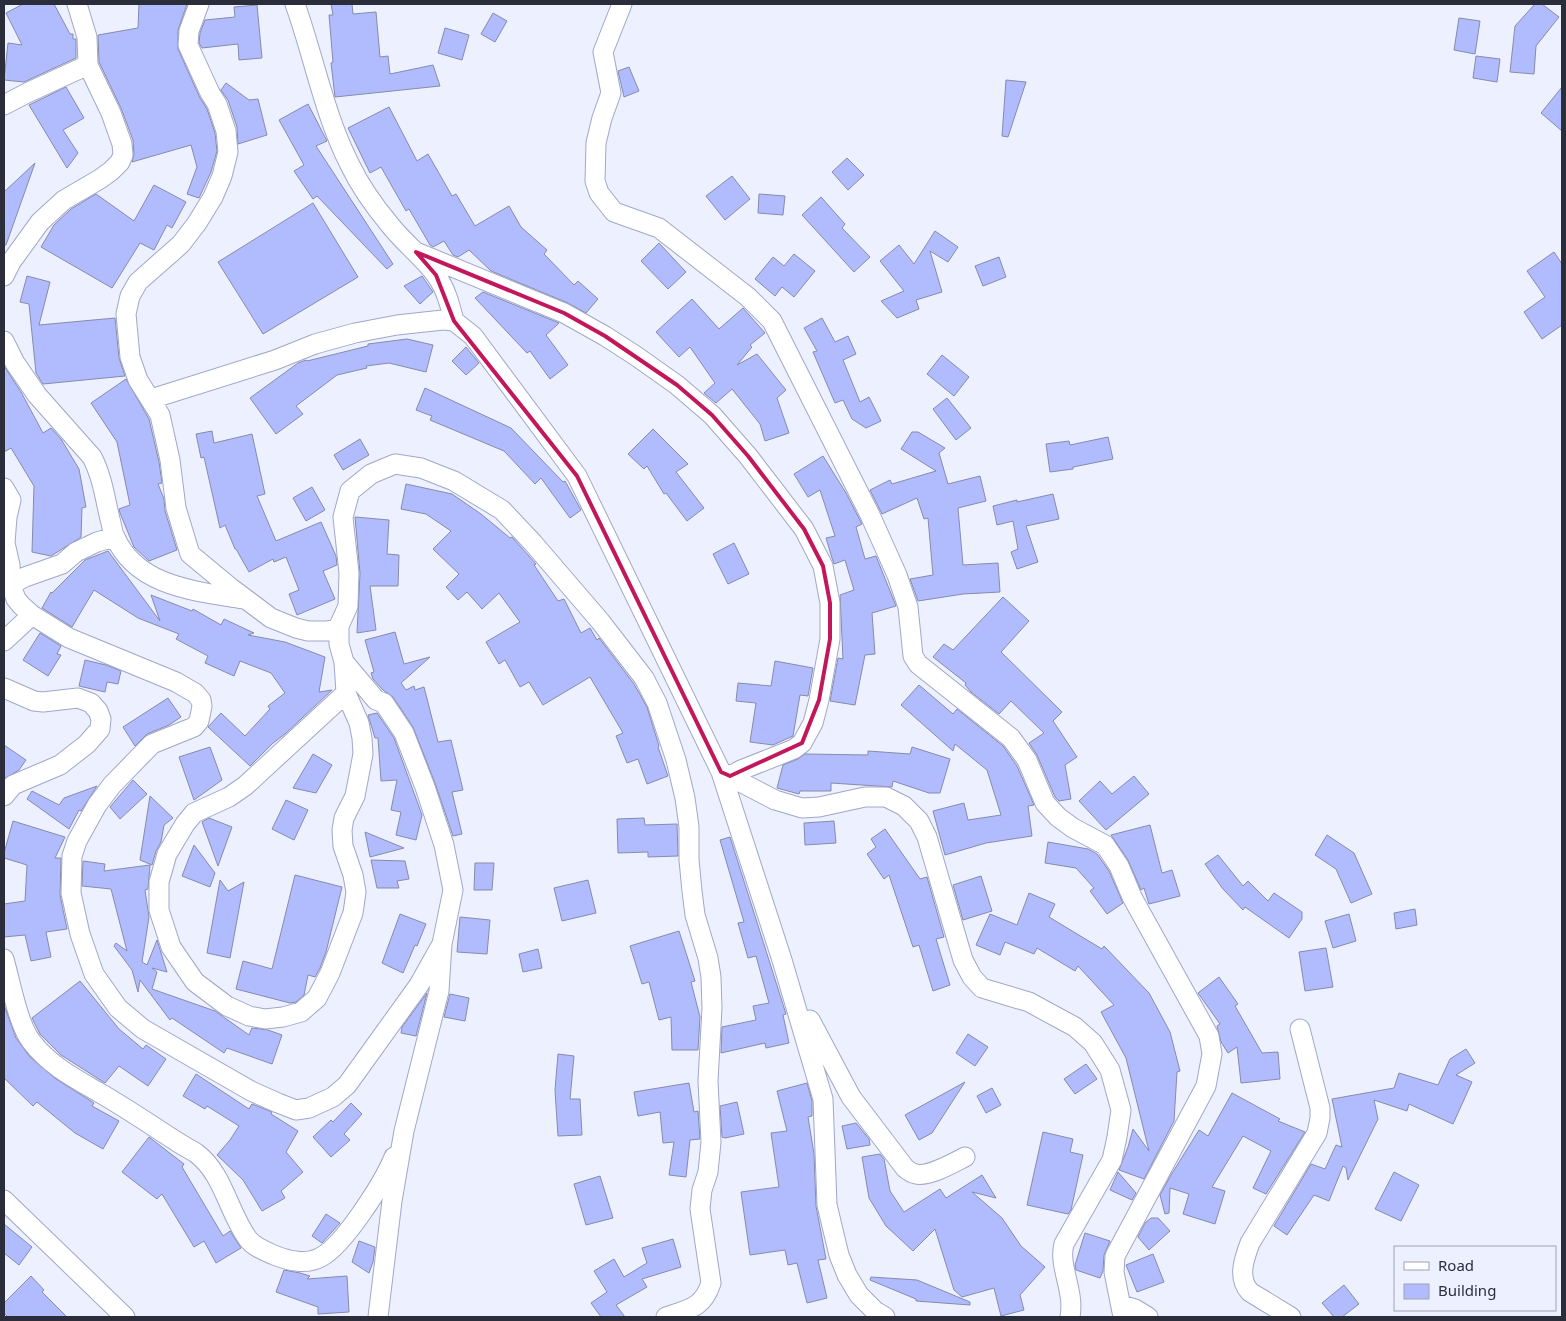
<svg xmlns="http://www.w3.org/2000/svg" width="1566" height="1321" font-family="'Noto Sans',sans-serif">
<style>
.building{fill:#b1bcff;stroke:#858bab}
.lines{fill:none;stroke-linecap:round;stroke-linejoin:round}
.street-casing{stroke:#a0a7c8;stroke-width:21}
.street{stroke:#fff;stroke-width:19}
.marked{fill:none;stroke:#c2185b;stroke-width:4;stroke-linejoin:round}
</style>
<rect width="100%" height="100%" fill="#edf0ff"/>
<path class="building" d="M23,4H54L70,34H73V39H76V58L24,82L4,80L8,43L22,45L6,13Z
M139,4H187L178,30V49L200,98L207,109L215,133L217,151L211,172L199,198L187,194L197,167L191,145L132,162L134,154L133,140L121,108L99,62L98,35L138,28Z
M331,4H352L353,14L376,12L380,57L388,56L390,74L433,65L440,86L335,97L331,63L333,62L329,15H333Z
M1535,4H1542L1559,17L1536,46L1534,74L1510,72L1515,26Z
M257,5L262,58L239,60L238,44L202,48L199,43L200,33L205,20L235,17L234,7Z
M493,13L507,21L495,42L481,34Z
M1459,18L1480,21L1475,54L1454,50Z
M445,28L469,35L462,60L438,53Z
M1476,56L1500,59L1497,82L1473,78Z
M629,67L639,91L624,97L618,71Z
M1006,80L1026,82L1008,137L1002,136Z
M226,83L249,100L258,99L267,135L238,144L237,127L228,100L221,90Z
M66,87L84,118L63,130L78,153L67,168L29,105Z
M1562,87V131L1541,113Z
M308,104L327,141L316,146L393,264L387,269L317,196L313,199L294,171L304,165L279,120Z
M389,107L417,161L428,154L452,196L456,194L475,226L509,206L521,227L547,250L544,254L574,285L578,281L598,299L586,313L568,303L491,271L469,250L458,257L453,255L444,241L433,247L430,245L409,209L406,211L381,167L370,173L348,128Z
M847,158L864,175L848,190L832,172Z
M35,163L6,245H4V192Z
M732,176L750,199L725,220L706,196Z
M154,185L186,202L172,228L167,225L154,250L140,243L112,288L41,247L54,225L71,209L96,194L134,221Z
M759,194L785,196L783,215L758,213Z
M821,197L845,224L842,228L870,257L854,272L802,215Z
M313,203L358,277L263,334L218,262Z
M935,231L958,247L948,262L930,251L942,292L916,300L919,309L897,318L881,301L904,291L880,261L899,245L914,264Z
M659,243L686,272L668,289L641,261Z
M1554,252L1562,264V325L1542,339L1524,312L1545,297L1527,271Z
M794,254L815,271L794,297L782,287L775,296L755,279L773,257L784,266Z
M999,257L1006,277L983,286L975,266Z
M27,276L50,282L39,325L115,318L119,358L125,376L43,384L36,373L29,304L20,302Z
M422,276L433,292L420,304L404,286Z
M483,292L559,323L546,335L568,365L550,379L530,351L527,353L475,298Z
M692,299L719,329L743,308L765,333L750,345L752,347L737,365L757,354L786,390L777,398L789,433L765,441L760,424L732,389L716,403L704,393L715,383L690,347L679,357L656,332Z
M822,318L835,342L848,336L856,354L843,360L860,402L869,397L881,421L866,428L852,419L843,400L835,403L813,352L817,351L804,328Z
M407,339L433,345L426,372L389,363L366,366L367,368L337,375L296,406L303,414L276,434L250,398L298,363L306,360L307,361L368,346V344Z
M466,347L479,363L466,375L452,361Z
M942,355L969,377L954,396L927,374Z
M4,366L21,392L43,433L51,428L61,439L79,469L86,507L82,508L81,537L51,556L32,552L34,486L11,448L4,452Z
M126,379L149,419L159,462L162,483L158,484L164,499L165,511L177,550L149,561L134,547L120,513L119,509L130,505L117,442L91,403Z
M425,388L511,428L563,482L565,481L581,510L570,518L541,478L535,484L504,451L430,420L432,416L416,410Z
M947,398L971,428L956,440L933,409Z
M653,429L688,464L676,472L704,508L687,521L666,493L664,494L647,466L644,469L628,454Z
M212,431L214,443L252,434L265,494L257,496L276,541L321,522L336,556L337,565L323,571L335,599L297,615L289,594L299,590L286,557L274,562L273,559L249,572L236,549H235L225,525L220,528L204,457L201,458L196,434Z
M912,432H918L945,448L939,453L948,484L980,476L986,501L958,508L963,565L998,563L1000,592L963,594L918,601L910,579L933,575L928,518L924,519L917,498L882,514L870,490L890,480L892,484L936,471L901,449Z
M1108,437L1113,459L1073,467V469L1050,472L1046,444L1069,441L1070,445Z
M360,439L369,455L343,470L334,455Z
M823,456L846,493L862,524L856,527L865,559L876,556L896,606L872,613L875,654L865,655L855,705L830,701L838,658L843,659L840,595L854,590L845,560L834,564L832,558L826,538L835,536L820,490L808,497L794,474Z
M406,484L452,494L481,514L510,538L512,537L536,564L534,565L558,601L564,599L581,633L590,628L597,640L599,638L634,684L647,707L659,746L658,747L668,776L647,784L638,759L627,763L616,736L623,733L590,677L543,705L529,682L520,687L505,660L499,664L486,642L520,622L499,593L482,609L467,592L458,600L446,587L459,574L433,549L451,531L426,514L401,509Z
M312,487L325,510L306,521L293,498Z
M1053,494L1059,519L1026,526L1038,562L1017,569L1011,552L1018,549L1013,521L997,525L993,506L1017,500V502Z
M355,517L389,520L387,554L399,555L398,586H370L376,630L357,633L360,573Z
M734,543L749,574L728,584L713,554Z
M108,551L160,621L151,595L192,611L193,609L221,625L224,619L254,633L248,635L285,642L325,657L319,692L332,690L286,733L272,744L250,766L208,727L221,713L245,736L270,709L268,706L285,693L271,673L240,661L234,676L205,663L208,656L176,639L179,634L138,618L94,590L72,627L42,608L51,592L52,593L85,560Z
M1003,597L1029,621L1001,652L1062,712L1053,721L1077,757L1065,765L1071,799L1059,801L1055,797L1037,755L1029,743L1044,733L1011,701L999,714L971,692L965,685L966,683L933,657L944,644L953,650Z
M395,632L404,664L430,657L401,683L406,690L414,686L415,690L424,687L438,742L451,740L463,790L452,792L462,834L453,836L435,783L413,727L393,697L383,690L373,679L371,673L374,672L365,640Z
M40,633L61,646L57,654L61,655L48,676L23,660Z
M85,660L106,665L121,671L118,684L107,682L105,692L79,686Z
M775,661L813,668L808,696L800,695L793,736L773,745L750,742L756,703L736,701L738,683L771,686Z
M919,685L953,714L957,709L1003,746L1017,766L1034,805L1028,806L1032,836L986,843L945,855L933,811L964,803L968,820L1001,815L987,770L955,744L953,751L901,705Z
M168,698L181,717L169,725L147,734L135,746L123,727Z
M377,713L394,738L422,815L416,840L396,835L401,812L391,810L397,780L381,781L378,738H375L368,715Z
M4,745L26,760L19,770L4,779Z
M210,747L222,780L194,800L179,757Z
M912,747L950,759L940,793H929L893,781L892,787L831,783V791H800L799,794L777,788L783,765L798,759L805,754L868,755V751L910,754Z
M313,754L332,765L316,793L293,788Z
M1134,776L1149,794L1106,830L1079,801L1100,781L1112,794Z
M133,780L147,794L120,819L110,807Z
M97,786L81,811L79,810L69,829L27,799L32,791L59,805L64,798Z
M150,796L173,818L164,825L161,842L156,851L152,865L140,860Z
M286,800L308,810L294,840L272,829Z
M209,818L232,827L218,866L202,822Z
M644,818L645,825L677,824L678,856L648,857V852L618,853L617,819Z
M13,821L65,837L55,858H61L60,895L67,929L46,932L51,957L31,961L25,935L4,937V904L25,901L27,865L4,858V853Z
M834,821L836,843L805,845L804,823Z
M1150,825L1162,873L1172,870L1180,896L1149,904L1144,888L1141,890L1128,860L1111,835Z
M885,829L920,879L927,877L944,937L936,939L950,985L933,991L919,945L913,947L889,875L884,879L867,854L876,847L871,839Z
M365,832L404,848L370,857Z
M1327,835L1354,853L1372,894L1351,903L1336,869L1315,855Z
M730,837L786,1014L783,1015L789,1043L766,1048L765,1043L721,1053L722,1027L756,1020L753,1006L769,1003L756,956L748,958L738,923L744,922L720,840Z
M1048,842L1088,849L1097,854L1109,871L1123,903L1107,914L1090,891L1094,888L1076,868L1045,863Z
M194,845L215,873L210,887L182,876Z
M1218,855L1243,886L1248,881L1268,901L1274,893L1302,912V919L1289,938L1245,907L1243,910L1223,889L1205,864Z
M371,860L405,861L409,879L397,881L399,888H377Z
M83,861L105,864L104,871L150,865L148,889L145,890L149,917L142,962L147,965L157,940L167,972L152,968L157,972L152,989L215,1011L249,1035L252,1028L268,1030L282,1035L272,1064L227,1048L224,1053L172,1018L170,1020L140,980L138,992L132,970L114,946L116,943L127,951L111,889L82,886Z
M475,863H494L492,890H474Z
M295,875L342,887L326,952L320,968L315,977L308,975L304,995L296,1002L290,1003L236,989L243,961L272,969Z
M981,876L992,911L963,920L953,885Z
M220,880L228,891L244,882L230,958L207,953Z
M588,880L596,913L562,921L554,888Z
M1029,893L1055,904L1049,917L1102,949L1104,946L1149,993L1170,1032L1180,1071L1177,1072L1174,1121L1144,1179L1119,1170L1128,1147L1133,1129L1149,1151L1126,1058L1101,1012L1114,1005L1078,966L1075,971L1037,948L1034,954L1005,942L1000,955L976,945L990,914L1017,925Z
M1415,909L1417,925L1396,929L1394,913Z
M400,914L426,924L417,946L415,945L403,973L382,963Z
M1349,914L1356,941L1333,948L1325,921Z
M460,917L490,920L487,954L457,952Z
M679,931L695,981L691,982L700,1017L698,1050H672L671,1017L659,1020L649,982L642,984L630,946Z
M1326,948L1333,987L1305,991L1299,952Z
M538,949L542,968L523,972L519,954Z
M1219,977L1238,1004L1235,1006L1262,1053L1278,1052L1280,1079L1241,1083L1237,1047L1228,1053L1221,1042L1217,1026L1220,1024L1198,993Z
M80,981L119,1029L143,1049L146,1045L166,1059L148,1086L119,1066L105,1083L61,1055L40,1034L32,1018Z
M427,993L416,1036L401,1033L402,1027Z
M450,994L469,998L465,1021L444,1017Z
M4,1005L16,1038L30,1057L56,1079L94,1103L92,1106L119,1121L103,1149L75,1133L37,1102L33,1106L4,1078Z
M968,1034L988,1047L975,1066L956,1053Z
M1466,1049L1475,1063L1456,1075L1472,1082L1453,1124L1409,1104L1407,1111L1374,1100L1378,1119L1348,1180L1346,1168L1343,1166L1329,1201L1314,1195L1287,1235L1274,1226L1311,1164L1325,1169L1336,1145L1342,1147L1332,1099L1394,1088L1399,1073L1438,1085L1450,1059Z
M558,1054L574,1056L570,1099H580L582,1135L558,1136L555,1090Z
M1086,1064L1097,1079L1075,1094L1064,1079Z
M196,1074L249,1109L252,1104L272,1112L271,1114L298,1131L286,1152L303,1172L281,1191L285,1198L262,1211L243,1180L217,1155L230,1140L239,1126L207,1106L205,1109L183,1096Z
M965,1082L932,1133L919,1140L905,1115Z
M689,1083L694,1112L698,1111L700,1139L690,1140L686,1177L669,1175L674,1142L663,1143L660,1112L638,1116L634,1092Z
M807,1083L812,1101V1116L808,1117L814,1154L816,1206L826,1259L818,1260L827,1298L807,1303L797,1263L788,1265L785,1250L750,1255L741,1192L779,1187L771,1133L787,1131L777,1091Z
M992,1088L1001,1105L986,1113L977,1096Z
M1232,1093L1280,1119L1278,1121L1305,1132L1266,1194L1253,1188L1271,1151L1243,1136L1212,1187L1225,1191L1215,1224L1183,1214L1189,1194L1170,1188L1169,1213L1165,1214L1160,1195L1171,1175L1199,1130L1208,1136Z
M737,1102L744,1134L725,1138L722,1137L720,1106Z
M351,1103L362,1114L344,1134L350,1140L331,1157L313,1137L331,1120L333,1122Z
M856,1123L869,1139L870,1145L847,1149L842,1126Z
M1043,1132L1073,1139L1070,1152L1083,1155L1071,1210L1068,1214L1027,1205Z
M149,1137L184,1164L182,1167L223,1236L230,1231L241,1248L216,1263L204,1241L194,1247L162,1194L157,1199L122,1172Z
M880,1154L884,1159L890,1191L904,1212L940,1189L946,1198L982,1175L996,1198L972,1192L1002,1218L1021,1246L1045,1267L1020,1295L1024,1310L1001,1316L994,1288L962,1297L954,1290L935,1229L913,1251L886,1226L869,1198L862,1157Z
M1118,1172L1136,1193L1132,1200L1110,1190Z
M1394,1172L1419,1185L1401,1221L1375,1209Z
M600,1176L613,1218L586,1225L574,1184Z
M326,1214L340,1223L322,1243L312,1236Z
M1151,1218H1158L1170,1231L1149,1250L1138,1237L1145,1223Z
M4,1224L32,1247L19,1265L4,1253Z
M1085,1233L1110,1241L1104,1255L1103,1271L1100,1278L1076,1270L1075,1265Z
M673,1239L681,1267L642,1279L647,1287L616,1305L625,1317H601L591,1303L607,1292L594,1271L614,1259L624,1277L647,1263L642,1248Z
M359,1241L375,1247L373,1262L369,1273L352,1262Z
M1153,1254L1164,1282L1137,1292L1126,1265Z
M284,1270L300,1273L310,1276L307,1279L347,1276L349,1312L318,1314V1307L276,1292Z
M31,1276L44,1290L42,1292L67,1317H8L4,1313V1303Z
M871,1277L917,1280L970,1302V1305L916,1301V1299L870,1280Z
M1344,1285L1359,1304L1342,1317H1334L1322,1303Z"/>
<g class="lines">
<defs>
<path id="street" d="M199,4L189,31L188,45L210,93L217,104L226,131L228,152L222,176L213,197L197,223L181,244L138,282L130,296L126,314L130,357L138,380L160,415L170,460L176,508L190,554L231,588L271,618L296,628L308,631H327L334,630L339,626L348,606L349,573L343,517L350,491L371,474L395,464L421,468L454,481L502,510L533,543L600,621L644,678L657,703L676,760L685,798L689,827V860L692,891L695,915L708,958L711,977L712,1008L708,1081L711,1142L708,1172L702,1190L700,1209L711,1283C703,1308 689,1309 666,1317
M295,4C314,57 324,114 350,165C360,186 375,207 390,225C404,243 423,257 436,275C446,289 450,305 454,321
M622,4L603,52L611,93L602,118L596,143L595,181L599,193L614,212L659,228L748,297L772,321L870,515L897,575L908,607L913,656L918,664L1011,738L1027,760L1045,803L1058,817L1073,828L1105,845L1119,866L1132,897L1209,1036L1212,1054L1206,1086L1115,1256L1114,1272L1123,1317
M4,105L29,92L88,65
M416,252L564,313L605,336L636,356L677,385L712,415L748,456L804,529L823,566L830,603V639L819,700L813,723L802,743L794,749L741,770L730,776
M4,276L11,262L40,222L64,200L100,179L111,171L120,162L123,155L122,144L111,113L88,65L87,37L77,4
M4,341L15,363L37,395L92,457C102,476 105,498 110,519C112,525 112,532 115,537C137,587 196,591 243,599
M151,399L275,360L315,344L355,333L397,325L443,320L454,321L473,336L577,476L721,772L782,960L823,1099L827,1205L839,1255L847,1275L859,1295L875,1311L885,1317
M4,488L11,500L7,517L5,543L10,565L11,585L16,599L21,605L32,615L69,638L176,682L195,693L201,700L202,706L199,721L194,727L152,744L112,785L97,805L77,841L72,856L71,893L80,934L94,974L118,1008L143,1029L251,1091L278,1103L296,1110L309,1108L333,1097L347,1085L419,985L442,944
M11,585L25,577L62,564L76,552L97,542L115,537
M339,626V644L344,662L376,700L384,703L404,733L425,787L444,845L453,890L442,944L439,991L404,1131L392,1201L378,1317
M4,641L32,615
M344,662L346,693L359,723L362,738L363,754L355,796L344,818L342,830L343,846L353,875L356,892L353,913L330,973L317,998L301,1012L283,1017L265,1019L249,1016L227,1006L195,982L171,947L159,910V882L167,854L185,824L194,813L229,797L245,786L346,693
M4,688L34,701L43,702L78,698L91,703L98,711L101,719L100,729L87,744L60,765L13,785L4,796
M721,772L775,800L802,808L819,807L865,797H886L904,806L919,821L927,837L963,960L972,977L982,988L1029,1002L1075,1027L1093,1043L1110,1070L1121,1110L1117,1137L1112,1160L1064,1244C1058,1266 1075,1291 1070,1317
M4,959C10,980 18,1024 31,1041C49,1065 74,1078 100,1093C126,1108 151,1125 176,1141C183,1146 190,1149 196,1153C224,1174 228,1212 248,1239C254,1247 265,1251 274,1255C288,1261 307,1265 321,1257C344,1245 384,1182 394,1157
M810,1020L851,1097L905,1168C909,1171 911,1173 916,1174C929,1177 953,1163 965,1157
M4,1200L125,1317
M1122,1305L1135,1309L1148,1317
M1291,1317L1250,1292C1237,1278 1244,1259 1250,1243L1317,1133L1320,1118V1108L1300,1029"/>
</defs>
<use href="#street" class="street-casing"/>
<use href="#street" class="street"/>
</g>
<path class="marked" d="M416,252L564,313L605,336L677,385L712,415L748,456L804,529L823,566L830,603V639L819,700L802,743L730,776L721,772L577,476L454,321L436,275Z"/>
<rect width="1566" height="1321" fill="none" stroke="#2b2d3a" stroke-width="10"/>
<rect x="1394" y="1246" width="162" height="65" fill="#edf0ff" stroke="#9fa2b0"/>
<rect x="1404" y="1262" width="25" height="8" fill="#ffffff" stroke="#9fa2b0"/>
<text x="1438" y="1271" font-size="15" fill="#2b2d3a">Road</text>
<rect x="1404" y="1284" width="25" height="15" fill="#b1bcff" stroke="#9fa2b0"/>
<text x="1438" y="1296" font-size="15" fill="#2b2d3a">Building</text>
</svg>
